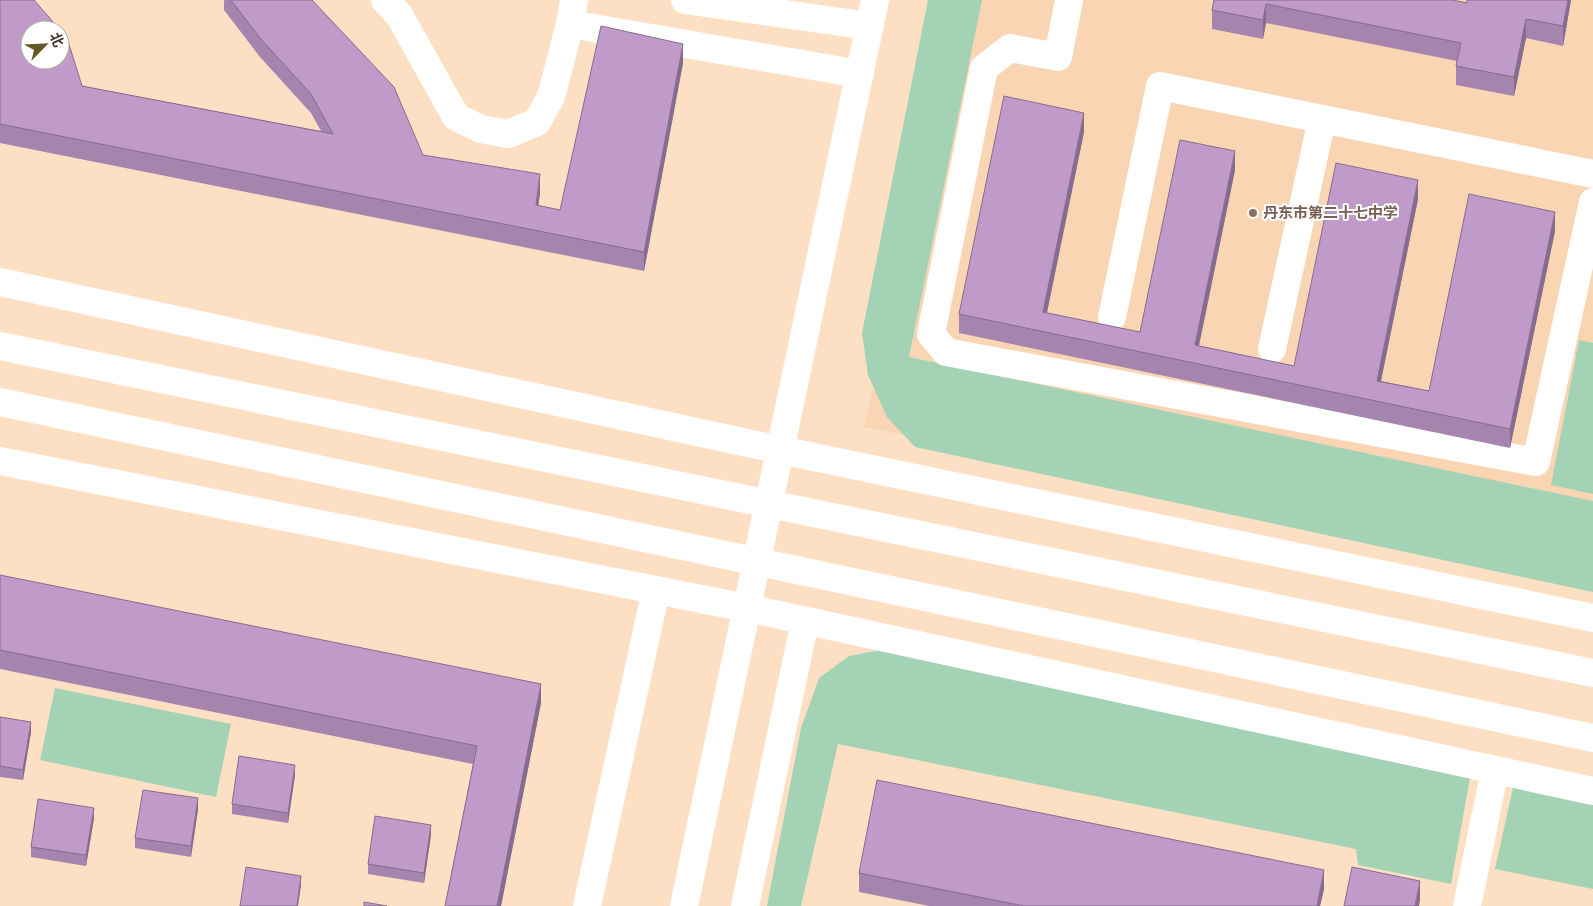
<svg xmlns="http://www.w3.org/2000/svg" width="1593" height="906" font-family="'Nunito Sans','Noto Sans SC',sans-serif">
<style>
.built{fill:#f9d5b4}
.green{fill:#a3d3b4}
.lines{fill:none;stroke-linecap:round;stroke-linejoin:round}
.street{stroke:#fff;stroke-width:28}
.secondary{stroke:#fff;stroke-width:28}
.wall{fill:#a585ae}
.shaded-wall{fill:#866c8d}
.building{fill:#c09bca;stroke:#866c8d}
.education-dot{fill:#8d6e63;stroke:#fff;stroke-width:2}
.labels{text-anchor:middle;stroke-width:4;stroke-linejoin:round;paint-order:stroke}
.education-label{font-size:15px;font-weight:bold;fill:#785e54;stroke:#fff;text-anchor:start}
</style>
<rect width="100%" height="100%" fill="#fddfc4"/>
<path class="built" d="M964,0H1593V575L864,427Z"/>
<path class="green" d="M928,0H982L909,357L1593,501V592L915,447L887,417L868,375L862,333Z
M1579,340L1593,343V494L1551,485Z
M886,649L1470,778L1451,884L1358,865L1356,849L838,744L801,906H767L801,728L819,678L849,656Z
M55,688L231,724L216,797L40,760Z
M1514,783L1593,801V889L1495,869Z"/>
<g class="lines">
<path class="street" d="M385,0L399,15L456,117L481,129L508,134L537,122L551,97L570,24L860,74
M685,0L870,26
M1069,0L1058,57L1010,48L984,68L931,334L946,352L1536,462L1593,202
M570,24L574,0
M0,282L780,450L1593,618
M1112,317L1160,86L1593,174
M1272,349L1322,119
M0,461L747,608L1593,791
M587,906L656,590
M745,906L805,621
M1467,906L1495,770"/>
<path class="secondary" d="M0,346L1593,673
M0,402L1593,738
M684,906L875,0"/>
</g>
<path class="wall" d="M0,0L82,86L321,131L311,113L260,57L224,10V0H312L423,155L540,193L538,206L560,210L683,63L644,271L0,143Z
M1214,0L1467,3L1571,0L1563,46L1526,38L1514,96L1456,85V66L1457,61L1266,23L1263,39L1212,29V10Z
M1084,132L1047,313L1140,332L1235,170L1199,346L1294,366L1418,199L1381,381L1429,391L1555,231L1510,448L959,333V314Z
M0,575L541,703L501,906H445L473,764L0,669Z
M0,717L31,732L23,780L0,777Z
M295,775L288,823L232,814V804Z
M198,809L191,857L135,848V838Z
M94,818L86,866L31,857V847Z
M431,835L424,883L368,874V864Z
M859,873L1324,889L1320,906H929L859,892Z"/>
<path class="shaded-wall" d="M1568,0H1571L1563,46V26Z
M1266,4V23L1263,39V20Z
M1526,19V38L1514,96V77Z
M683,44V63L644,271V252Z
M1084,113V132L1043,331V312Z
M1235,151V170L1195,364V345Z
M540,174V193L536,224V205Z
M1418,180V199L1377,400V381Z
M1555,212V231L1510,448V429Z
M541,684V703L501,906H497Z
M31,722V732L23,780V770Z
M295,765V775L288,823V813Z
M198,798V809L191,857V846Z
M94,808V818L86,866V855Z
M431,825V835L424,883V873Z
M1324,870V889L1320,906H1317Z
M301,876V886L298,906H297Z
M1420,881V900L1419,906H1415Z"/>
<path class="building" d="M0,0H34L60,30H30V60H60V30L67,38L82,86L333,134L311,94L260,38L231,0H312L394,87L423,155L540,174L536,205L560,210L601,26L683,44L644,252L0,124Z
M1214,0H1452L1467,3V0H1568L1563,26L1526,19L1514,77L1456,66L1461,43L1266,4L1263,20L1212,10Z
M1004,96L1084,113L1043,312L1140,332L1180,140L1235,151L1195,345L1294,366L1336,163L1418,180L1377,381L1429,391L1469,194L1555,212L1510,429L959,314Z
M0,575L541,684L497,906H445L477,746L0,650Z
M0,717L31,722L23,770L0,766Z
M239,756L295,765L288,813L232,804Z
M877,780L1324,870L1317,906H1024L859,873Z
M143,790L198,798L191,846L135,838Z
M38,799L94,808L86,855L31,847Z
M375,816L431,825L424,873L368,864Z
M246,867L301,876L297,906H240Z
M1352,867L1420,881L1415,906H1344Z
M364,902L387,906H364Z"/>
<circle class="education-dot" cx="1253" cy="213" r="5"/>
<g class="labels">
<g class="education-label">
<text x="1263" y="218">丹东市第二十七中学</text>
</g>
</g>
<g transform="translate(45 45) rotate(66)"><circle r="24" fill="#ffffff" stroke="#b4afab"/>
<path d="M0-4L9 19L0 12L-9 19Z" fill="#655a27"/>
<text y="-8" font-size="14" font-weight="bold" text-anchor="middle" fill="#44382e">北</text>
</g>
</svg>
